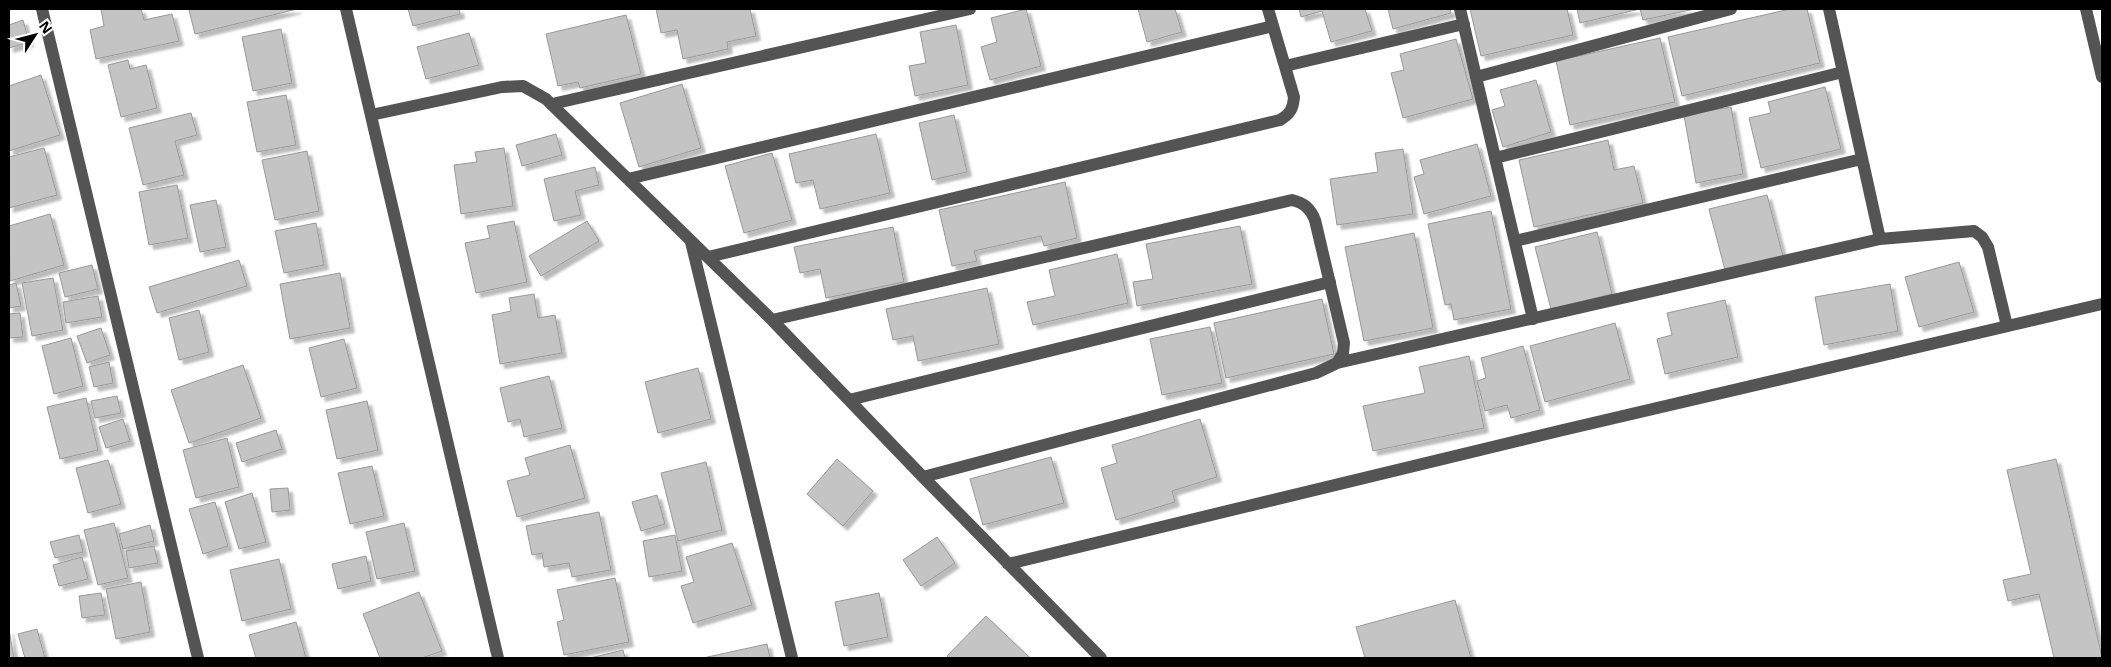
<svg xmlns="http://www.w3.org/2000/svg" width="2111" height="667" font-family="'Open Sans',sans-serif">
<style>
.building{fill:#c4c4c4;stroke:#989898;filter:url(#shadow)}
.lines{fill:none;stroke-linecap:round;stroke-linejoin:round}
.minor{stroke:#545454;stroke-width:12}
</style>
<defs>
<filter id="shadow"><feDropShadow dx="4.5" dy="4.5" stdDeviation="1" flood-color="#0004"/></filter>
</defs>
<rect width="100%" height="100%" fill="#fff"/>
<path class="building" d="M101,9H141L144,20L172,14L179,41L96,59L90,30L104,26Z
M195,9H297L195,34L189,10Z
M408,9H459L460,14L413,26Z
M656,9H750L756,36L727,42L728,49L683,59L677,30L661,33Z
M1026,9L1041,66L990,80L981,47L997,42L991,18Z
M1138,9H1175L1182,32L1147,42Z
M1299,9H1365L1372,31L1331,42L1322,11L1301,17Z
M1388,9H1450L1451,13L1393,29Z
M1470,9H1567L1573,35L1481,56Z
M1577,9H1695L1643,20L1640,9L1580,23Z
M1790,9H1807L1820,63L1682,96L1668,37Z
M626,15L641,74L580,88L578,82L558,86L546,34Z
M23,20L29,42L9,48V25Z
M956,25L968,85L915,96L909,66L926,63L920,32Z
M281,29L292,83L253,91L242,37Z
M469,33L479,65L426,79L417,47Z
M1660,38L1675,102L1570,125L1556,61Z
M1456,39L1473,99L1403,118L1391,73L1404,70L1400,54Z
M128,60L130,69L146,65L157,108L121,117L108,65Z
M41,75L60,135L9,151V86Z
M1536,80L1551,132L1503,147L1492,110L1505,106L1500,90Z
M682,84L701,148L639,167L620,103Z
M1825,87L1841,149L1761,168L1749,118L1771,113L1768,102Z
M286,95L296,145L257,152L247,102Z
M1731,107L1743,174L1696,183L1684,115Z
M191,113L197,135L175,141L184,175L143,185L129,128Z
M954,115L967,172L932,180L919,123Z
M556,134L562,155L522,166L516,145Z
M876,134L890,193L820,209L813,180L796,183L789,154Z
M1608,140L1614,170L1634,166L1643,203L1534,227L1519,160Z
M1477,144L1491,196L1424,214L1414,177L1424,174L1420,160Z
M44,148L57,195L9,208V157Z
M504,148L513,206L461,214L454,165L477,162L475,152Z
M1403,149L1413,214L1337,225L1330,179L1378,172L1375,153Z
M307,151L319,211L275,220L262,160Z
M772,153L792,220L744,233L725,166Z
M595,167L599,185L575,191L581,215L554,221L544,179Z
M1065,182L1077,238L1044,246L1041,236L974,251L977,261L952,266L939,210Z
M177,185L188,238L149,245L139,192Z
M1767,195L1783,256L1725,270L1709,209Z
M216,200L226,247L200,252L190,205Z
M1491,211L1511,309L1454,320L1451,304L1445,305L1428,224Z
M50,214L64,265L10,281L9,226Z
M514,221L527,282L476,293L465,243L490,238L487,226Z
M587,221L599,241L541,276L529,256Z
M316,223L324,265L284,273L275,231Z
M1240,226L1252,284L1137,306L1133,282L1153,279L1146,244Z
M893,227L904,282L826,298L820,269L800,273L794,247Z
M1597,232L1612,294L1551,309L1535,247Z
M1414,233L1433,328L1364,341L1345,247Z
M1117,254L1128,303L1033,325L1027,302L1055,296L1049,270Z
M239,260L247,286L157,313L149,287Z
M1959,262L1974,312L1919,327L1905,277Z
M92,265L98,289L65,297L59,273Z
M340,273L350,328L290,339L280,284Z
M53,278L63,330L32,336L22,283Z
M16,283L21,306L9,308V285Z
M1890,284L1898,331L1824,345L1815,297Z
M987,288L999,344L918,361L913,336L893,340L886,309Z
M534,294L538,318L555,315L562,353L500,364L492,315L511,311L509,298Z
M98,296L102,317L66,323L63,302Z
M1322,299L1334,354L1226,378L1214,323Z
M1725,300L1738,357L1665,374L1657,339L1672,335L1667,313Z
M199,310L209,352L179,360L169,318Z
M20,313L23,337L9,338V314Z
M1615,323L1630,379L1545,402L1530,346Z
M1210,327L1222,383L1162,395L1150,339Z
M101,328L110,355L87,363L77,336Z
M71,338L83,386L54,394L42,346Z
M344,339L357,388L321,397L309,348Z
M1523,346L1540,410L1511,418L1507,405L1485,411L1477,381L1486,378L1481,358Z
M1469,356L1484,428L1373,451L1363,406L1425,393L1419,367Z
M109,362L113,383L94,387L89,367Z
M243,365L261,418L189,443L171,390Z
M698,368L711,419L658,433L645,382Z
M549,376L562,428L524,437L520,419L508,422L500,388Z
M117,396L121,413L95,418L91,401Z
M86,398L98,450L60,459L47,407Z
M367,401L378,450L337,459L326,410Z
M123,419L130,441L106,448L99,427Z
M1200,419L1217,477L1172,491L1175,502L1116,520L1101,468L1117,463L1112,445Z
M276,430L282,449L242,462L236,443Z
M227,438L239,487L196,498L183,450Z
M570,445L585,498L517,517L507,481L530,475L525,458Z
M1051,457L1064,503L983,525L970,479Z
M837,459L873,491L843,526L807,494Z
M2056,459L2102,657V658H2054L2039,594L2008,601L2003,580L2031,574L2007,470Z
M108,460L121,504L88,513L76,468Z
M706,462L722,530L678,541L661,473Z
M372,466L384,516L350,524L338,473Z
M288,488L290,510L272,512L270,489Z
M252,493L266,542L239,549L225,502Z
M657,495L665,524L641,531L632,502Z
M215,502L228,546L203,554L189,509Z
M599,512L611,570L572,577L569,563L544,567L542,553L532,555L526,526Z
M114,523L128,578L98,585L84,530Z
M404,523L415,571L377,579L366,532Z
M150,525L154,541L123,549L119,534Z
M79,535L83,552L55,558L50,542Z
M675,535L682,571L649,577L643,541Z
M937,537L955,563L921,586L903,560Z
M732,543L752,605L693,623L681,586L694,582L686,557Z
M154,546L158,563L129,568L126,551Z
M366,556L371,581L338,589L332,564Z
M82,557L88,579L59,586L53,565Z
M279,559L291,609L242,621L230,570Z
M615,578L629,642L564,655L557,622L564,620L557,590Z
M141,582L150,632L116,639L106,589Z
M419,592L442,651L422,658H380L363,614Z
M101,593L105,615L82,618L79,596Z
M879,593L888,637L844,646L835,602Z
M1455,600L1471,658H1365L1356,627Z
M986,616L1030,658H949L947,656Z
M296,622L306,658H256L249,635Z
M37,629L45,658H25L18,634Z
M9,630L14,658H9Z
M767,644L770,658H703Z
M623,650L625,658H590Z"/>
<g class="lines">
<path class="minor" d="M42,9L198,658
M346,9L498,658
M1460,9L1533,319
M2086,9L2102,77
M1285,66L1464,24
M1476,77L1731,9
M552,104L970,9
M371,115L502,87L523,86L546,99L772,320L923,477L1101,658
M1495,158L1843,72
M628,179L1273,26
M1880,239L1974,231L1982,237L1988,247L2007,326
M1515,241L1862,159
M691,242L792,658
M708,257L1280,120C1290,114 1293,109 1294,97L1268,9
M772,320L1292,200C1304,203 1310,208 1315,220L1344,343L1343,353L1337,363
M849,400L1330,282
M923,477L1316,373L1337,363L1880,239L1829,9
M1008,564L1563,430L2102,304"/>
</g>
<rect width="2111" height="667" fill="none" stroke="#000000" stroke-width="20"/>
<g transform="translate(35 35) rotate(54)" stroke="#ffffff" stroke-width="4" paint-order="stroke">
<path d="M0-4L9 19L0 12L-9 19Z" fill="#000000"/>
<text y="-8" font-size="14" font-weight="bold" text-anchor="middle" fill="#000000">N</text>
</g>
</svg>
